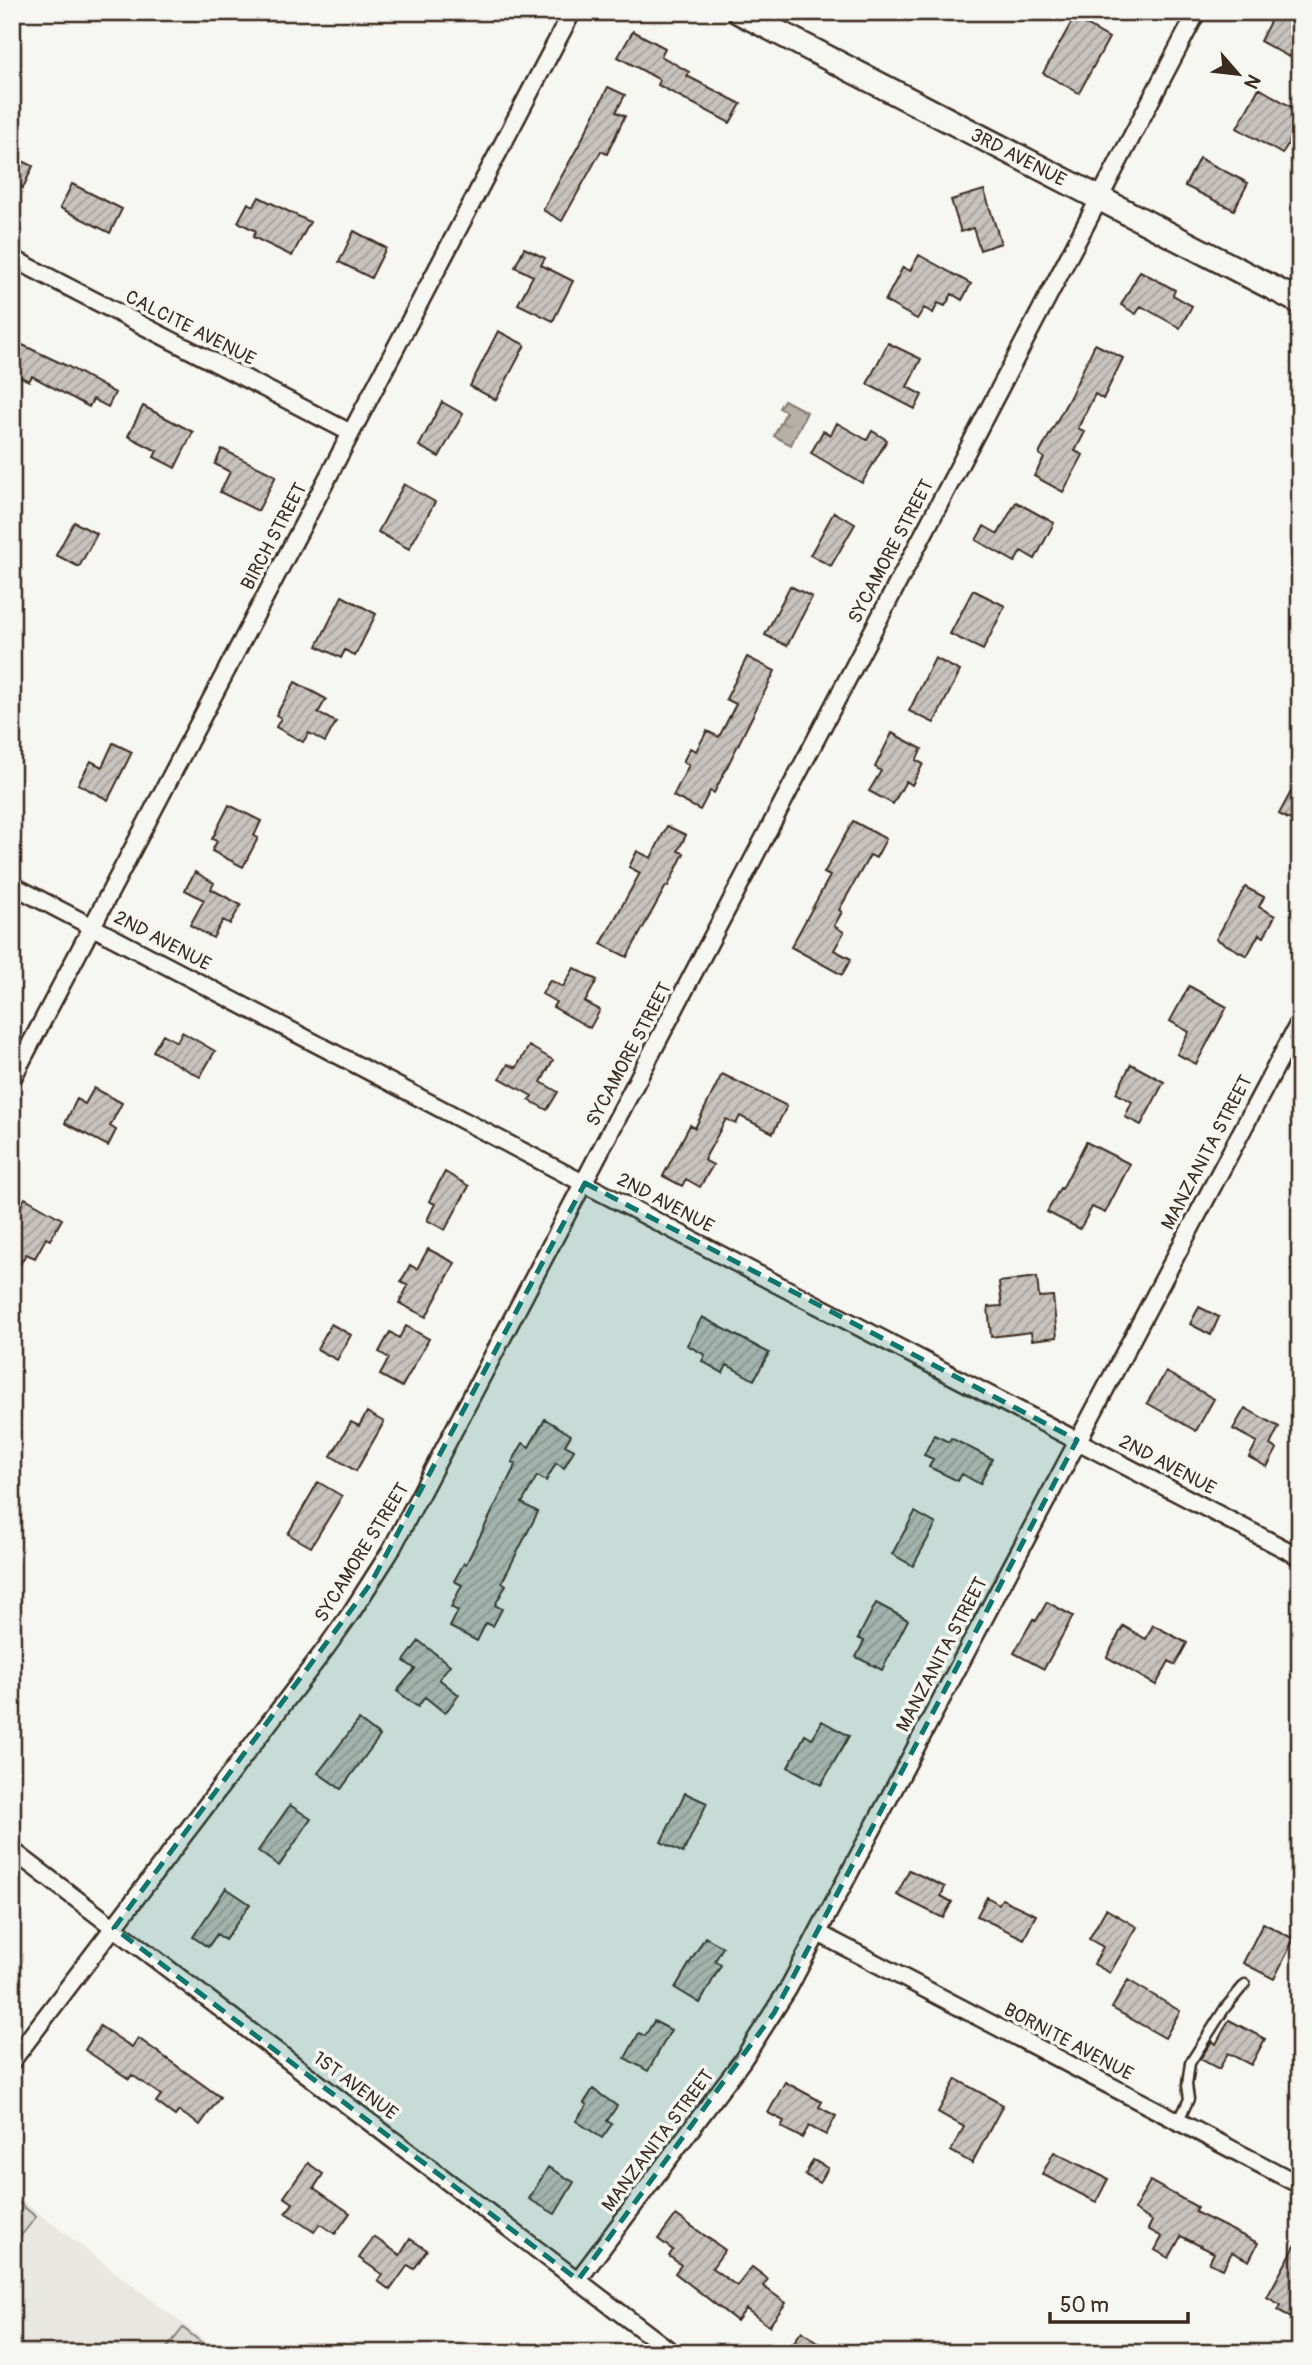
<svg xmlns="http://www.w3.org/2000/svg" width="1312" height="2365" font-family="Pangolin,sans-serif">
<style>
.built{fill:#e8e7e2}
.grass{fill:#dad9d3;stroke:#8a8278;stroke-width:2}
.water{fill:url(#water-ripples);stroke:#857a71;stroke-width:2}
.building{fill:url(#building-hatch);stroke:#3b2a1e;stroke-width:2}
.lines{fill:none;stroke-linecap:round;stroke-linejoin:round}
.lane-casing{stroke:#3b2a1e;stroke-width:13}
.street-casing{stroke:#3b2a1e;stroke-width:21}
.secondary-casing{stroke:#3b2a1e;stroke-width:28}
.lane{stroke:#f6f6f2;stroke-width:8}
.street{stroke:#f6f6f2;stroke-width:16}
.secondary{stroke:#f6f6f2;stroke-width:23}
.marked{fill:#0f766e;fill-opacity:0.2;stroke:#0f766e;stroke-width:5;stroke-dasharray:14 9;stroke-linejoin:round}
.labels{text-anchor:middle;stroke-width:7;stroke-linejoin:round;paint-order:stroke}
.street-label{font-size:19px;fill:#3b2a1e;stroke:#f6f6f2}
</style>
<defs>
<pattern id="water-ripples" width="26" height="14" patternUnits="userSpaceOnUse" patternTransform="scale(1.75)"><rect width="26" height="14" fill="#b6b0a9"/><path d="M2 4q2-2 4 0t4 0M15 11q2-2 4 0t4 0" fill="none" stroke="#958f89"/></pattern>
<pattern id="building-hatch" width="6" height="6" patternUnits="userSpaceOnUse" patternTransform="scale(1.75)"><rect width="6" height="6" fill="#c8c3be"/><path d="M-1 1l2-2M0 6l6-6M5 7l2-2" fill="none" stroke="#a49f9a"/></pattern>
</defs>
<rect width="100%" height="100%" fill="#f6f6f2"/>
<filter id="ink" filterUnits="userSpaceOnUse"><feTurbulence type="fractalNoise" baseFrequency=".0143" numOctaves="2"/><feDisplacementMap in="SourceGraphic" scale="14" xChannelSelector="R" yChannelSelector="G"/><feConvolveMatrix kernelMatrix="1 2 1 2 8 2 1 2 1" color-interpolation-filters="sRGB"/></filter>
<g filter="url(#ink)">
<path class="built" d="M12,2193L221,2353H12Z"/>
<path class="grass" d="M12,2197L36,2217L12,2247Z
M183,2328L215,2353H163Z"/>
<path class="water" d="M784,400L807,412L791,445L774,436L786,412L779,408Z"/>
<path class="building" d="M1275,12H1300V36L1289,57L1260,41Z
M1074,18L1109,38L1079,93L1043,73Z
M633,31L665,48L661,56L689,72L687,76L741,104L730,123L658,85L660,80L618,57Z
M608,87L625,95L616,112L625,116L607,154L601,151L562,221L543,210L581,141Z
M1259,88L1300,112V124L1282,154L1237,128Z
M12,156L33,166L23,188L12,182Z
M1199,158L1248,183L1234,210L1185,186Z
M72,184L122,209L110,233L60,208Z
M984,190L1001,243L980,250L973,228L961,232L951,200Z
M259,197L310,222L292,256L253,237L256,231L238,222L248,203L254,206Z
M354,231L386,248L371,278L339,262Z
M524,248L545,258L541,265L573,281L553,321L518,304L533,276L515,267Z
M919,255L971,284L962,300L952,294L945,306L938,303L933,313L924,308L917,319L885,301L903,267L910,271Z
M1140,271L1175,290L1173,295L1192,306L1180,328L1141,306L1136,314L1121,305Z
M498,331L525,345L496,400L470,386Z
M12,340L67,366L115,393L108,407L93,399L89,407L32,376L29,381L12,373Z
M888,343L921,359L907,387L922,395L915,409L867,384Z
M1095,344L1123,358L1103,399L1095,394L1078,428L1085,432L1075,451L1083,455L1063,492L1034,476L1044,458L1039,454L1071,395Z
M442,402L463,414L439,457L419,446Z
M143,406L193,432L175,468L154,457L157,451L128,436Z
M837,423L867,440L872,431L887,440L862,483L811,453L823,431L831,435Z
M222,449L276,476L258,511L220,492L230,472L215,464Z
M404,484L435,502L409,549L378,532Z
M1016,502L1054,523L1035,559L1021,551L1015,562L976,540L984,526L998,534Z
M834,512L855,524L831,566L810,555Z
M74,522L97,534L79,567L56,555Z
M790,586L812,597L787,646L765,635Z
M973,590L1005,606L983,650L950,634Z
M342,596L376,614L355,656L345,650L341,658L317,646Z
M747,657L775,671L714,793L710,791L700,810L673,796L689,765L683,762L690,748L696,751L707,731L719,737L736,704L726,699Z
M935,658L960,671L934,723L909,711Z
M295,682L326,699L318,713L336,722L325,742L309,733L303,742L276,727L281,718L276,715Z
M892,733L922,749L916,760L923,764L912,785L906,781L893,804L869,791L881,771L875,767Z
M113,743L132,752L108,800L78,784L91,761L102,767Z
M1300,775V825L1279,814Z
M229,805L261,821L254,836L258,838L243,867L212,851L217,841L212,839Z
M853,821L886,839L876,858L870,855L839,910L842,912L834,926L844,932L834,950L851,959L842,975L791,947L830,876L824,873Z
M667,826L686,835L678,851L684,853L668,886H666L627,957L601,944L640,873L629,867L637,851L651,858Z
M195,872L214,883L211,889L241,905L230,924L223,920L213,938L190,925L204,900L185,890Z
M1245,887L1264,897L1259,907L1275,916L1264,937L1259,934L1247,956L1216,939Z
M574,968L597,980L585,1002L600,1010L590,1028L553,1007L556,1002L542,994L550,980L563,987Z
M1189,986L1227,1007L1196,1064L1177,1054L1189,1032L1170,1021Z
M182,1032L215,1051L200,1077L153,1051L163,1034L177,1042Z
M529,1046L553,1060L541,1082L558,1092L547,1110L529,1100L532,1096L500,1078L508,1064L516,1068Z
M1131,1064L1164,1082L1141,1125L1125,1117L1132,1102L1116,1093Z
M722,1074L787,1106L773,1133L740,1116L736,1124L726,1119L704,1160L713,1165L700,1187L686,1179L682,1186L663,1176L690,1125L695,1128Z
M94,1088L122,1103L110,1126L116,1130L108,1146L65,1123L77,1099L85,1104Z
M1086,1142L1130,1164L1105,1213L1092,1207L1080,1229L1047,1212L1060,1188L1062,1189Z
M445,1172L469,1186L445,1230L427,1220L435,1204L429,1201Z
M25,1198L62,1219L50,1240L46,1238L35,1258L26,1254L12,1278V1239L19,1227L12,1221Z
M428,1249L455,1263L426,1317L399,1303L408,1286L401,1282L410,1265L417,1269Z
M1037,1277L1039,1297L1053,1296L1057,1337L1032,1340L1031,1332L991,1337L988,1307L1002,1306L999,1282Z
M1199,1307L1219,1317L1211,1335L1190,1324Z
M702,1317L769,1353L754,1380L727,1365L723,1373L702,1361L705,1355L687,1345Z
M331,1324L351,1335L337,1360L317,1349Z
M406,1326L429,1339L402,1387L380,1375L389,1358L379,1352L390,1332L399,1338Z
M1166,1372L1214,1399L1196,1431L1147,1403Z
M1245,1408L1279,1427L1270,1445L1277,1449L1267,1467L1249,1457L1257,1442L1233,1429Z
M367,1412L384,1422L356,1471L331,1456L351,1422L359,1426Z
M545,1419L571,1435L565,1445L574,1450L564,1468L556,1463L546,1481L537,1476L522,1503L538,1512L502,1582L506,1585L495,1605L502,1609L493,1626L486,1623L477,1641L450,1627L458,1611L451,1607L462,1585L454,1581L464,1563L466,1564L516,1464L512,1462L523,1443L529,1447Z
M934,1435L949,1442L951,1438L992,1459L980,1484L962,1474L958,1481L929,1467L933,1459L924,1455Z
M318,1482L342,1496L311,1547L288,1534Z
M915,1512L936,1524L913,1566L892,1554Z
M1047,1602L1073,1616L1044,1669L1014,1653L1033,1619L1036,1621Z
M876,1603L908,1620L882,1670L856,1657L864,1641L858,1638Z
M1153,1625L1187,1643L1175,1665L1169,1661L1156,1685L1107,1657L1123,1626L1146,1639Z
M419,1641L450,1665L439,1679L459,1695L445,1713L425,1697L418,1707L397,1691L415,1669L404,1661Z
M359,1720L380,1736L341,1789L318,1773Z
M822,1721L849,1736L821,1785L788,1767L805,1735L812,1739Z
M685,1793L707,1803L683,1853L661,1842Z
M290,1805L311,1819L279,1866L258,1851Z
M909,1870L945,1887L941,1896L952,1902L943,1918L897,1895Z
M226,1888L250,1904L225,1940L217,1934L208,1947L193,1937Z
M987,1897L999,1904L1002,1899L1036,1915L1024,1939L977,1916Z
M1106,1909L1137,1927L1110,1973L1094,1964L1103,1947L1089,1939Z
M1263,1923L1294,1939L1274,1979L1243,1963Z
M705,1937L723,1947L715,1961L721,1965L700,2003L675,1988Z
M1128,1980L1180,2011L1165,2038L1112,2008Z
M1229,2020L1265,2039L1251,2065L1228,2053L1219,2069L1200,2059L1212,2041L1216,2044Z
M654,2021L671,2030L648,2071L625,2058L639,2033L645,2036Z
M100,2026L132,2047L138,2038L220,2097L200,2125L179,2111L175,2116L156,2102L161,2095L132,2075L129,2079L85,2050Z
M956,2079L1003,2105L972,2163L951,2151L964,2127L938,2112Z
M785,2082L822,2102L819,2107L836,2116L826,2135L809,2126L802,2138L781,2127L784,2121L768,2113Z
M593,2089L617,2106L607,2121L612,2124L602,2138L576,2121L587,2105L584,2103Z
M1054,2152L1108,2179L1096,2202L1042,2174Z
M813,2160L828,2168L820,2183L805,2175Z
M308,2163L323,2174L314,2188L350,2213L335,2234L320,2224L314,2232L286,2213L293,2203L284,2197Z
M548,2167L574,2182L555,2214L529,2199Z
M1150,2181L1197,2207L1195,2212L1258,2243L1249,2261L1232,2252L1223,2269L1209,2263L1214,2253L1181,2236L1169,2258L1155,2250L1162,2237L1148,2229L1152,2221L1134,2210Z
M676,2215L725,2250L712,2268L737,2286L752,2267L768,2279L763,2286L786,2303L769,2326L746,2309L737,2321L675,2273L681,2265L669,2256L673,2250L658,2239Z
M374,2237L400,2255L410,2239L427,2250L414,2269L408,2265L390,2290L378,2281L383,2275L359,2258Z
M1300,2237V2322L1278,2310L1281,2305L1267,2297Z
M802,2331L832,2353H786Z"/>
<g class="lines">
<defs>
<path id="lane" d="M1178,2122L1189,2099L1187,2085L1190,2063L1225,2008L1245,1984"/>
<path id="street" d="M12,258L351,433
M12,885L1300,1557
M12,1079L572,12
M12,1850L673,2353
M818,1933L1300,2185
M12,2061L326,1648L351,1613L390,1552L1197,12
M578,2280L742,2061L788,1989L1300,1021"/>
<g id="secondary">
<path id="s1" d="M739,12L1300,302"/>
</g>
</defs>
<use href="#lane" class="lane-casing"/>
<use href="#street" class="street-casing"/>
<use href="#secondary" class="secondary-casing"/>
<use href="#lane" class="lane"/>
<use href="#street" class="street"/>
<use href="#secondary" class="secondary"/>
</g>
</g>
<path class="marked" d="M585,1183L1077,1440L774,2013L578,2280L114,1928L371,1583Z"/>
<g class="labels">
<g class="street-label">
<text dy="7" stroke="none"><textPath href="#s1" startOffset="315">3RD AVENUE</textPath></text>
<text transform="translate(191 327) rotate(27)" y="7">CALCITE AVENUE</text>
<text transform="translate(273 536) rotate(-62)" y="7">BIRCH STREET</text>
<text transform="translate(890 551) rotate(-62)" y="7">SYCAMORE STREET</text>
<text transform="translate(163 940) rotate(28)" y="7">2ND AVENUE</text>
<text transform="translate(628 1054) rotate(-62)" y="7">SYCAMORE STREET</text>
<text transform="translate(1206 1152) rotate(-62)" y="7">MANZANITA STREET</text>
<text transform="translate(666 1202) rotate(28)" y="7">2ND AVENUE</text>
<text transform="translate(1168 1464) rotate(28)" y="7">2ND AVENUE</text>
<text transform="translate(361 1552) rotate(-58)" y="7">SYCAMORE STREET</text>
<text transform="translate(941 1654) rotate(-62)" y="7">MANZANITA STREET</text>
<text transform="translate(1069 2041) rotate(28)" y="7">BORNITE AVENUE</text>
<text transform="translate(356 2085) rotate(37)" y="7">1ST AVENUE</text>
<text transform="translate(657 2140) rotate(-53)" y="7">MANZANITA STREET</text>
</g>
</g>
<rect width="1312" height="2365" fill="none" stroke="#f6f6f2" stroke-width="42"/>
<rect x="21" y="21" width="1270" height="2323" fill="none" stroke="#3b2a1e" stroke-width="2.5" filter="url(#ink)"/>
<g transform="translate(1238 74) rotate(118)" stroke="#f6f6f2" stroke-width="5" paint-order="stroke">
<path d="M0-5L12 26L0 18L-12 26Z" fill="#3b2a1e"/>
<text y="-10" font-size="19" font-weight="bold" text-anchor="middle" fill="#3b2a1e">N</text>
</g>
<path d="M1050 2312v10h138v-10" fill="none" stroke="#3b2a1e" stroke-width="3.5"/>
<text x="1060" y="2312" font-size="21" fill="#3b2a1e" stroke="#f6f6f2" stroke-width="5" paint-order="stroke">50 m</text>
</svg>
